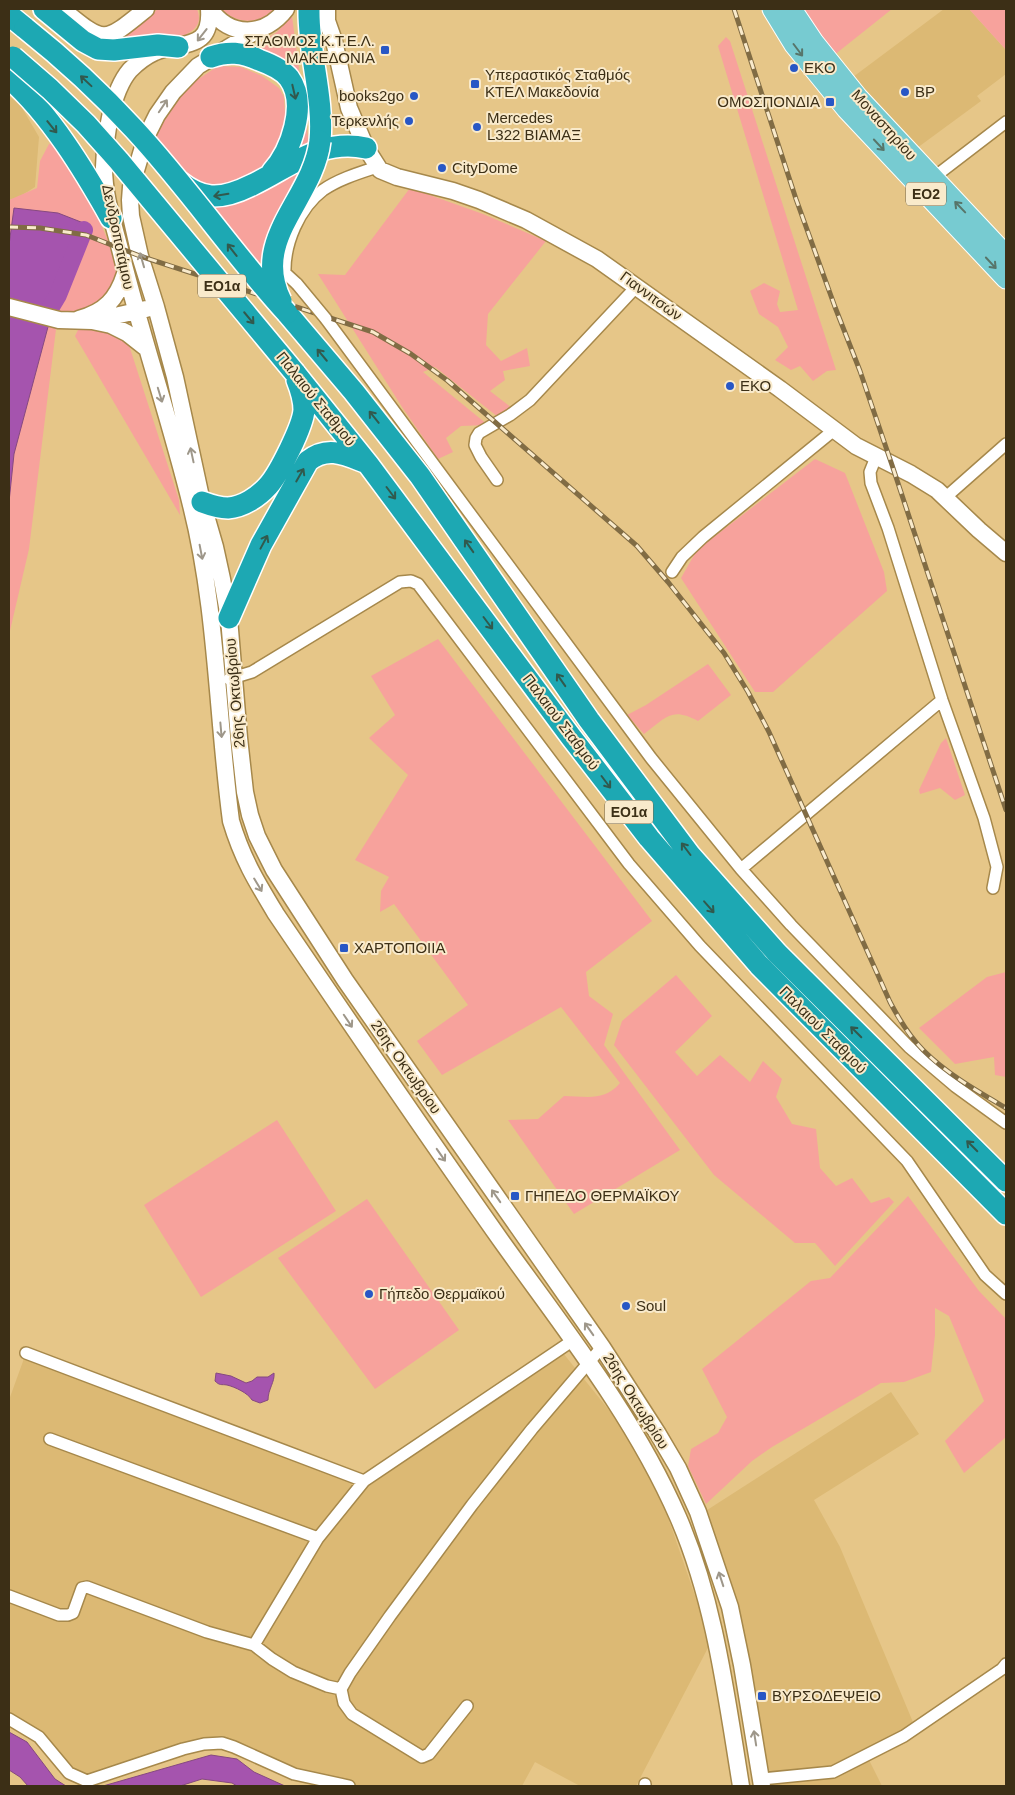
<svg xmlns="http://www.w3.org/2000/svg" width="1015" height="1795" font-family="Helvetica,sans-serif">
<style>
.built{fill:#dcb974}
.green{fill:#f7a29c}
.water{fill:#a554ae;stroke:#864980}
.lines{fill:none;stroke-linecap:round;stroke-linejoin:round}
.river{stroke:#a554ae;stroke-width:18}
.street-casing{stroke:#a6884b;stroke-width:14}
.secondary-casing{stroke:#a6884b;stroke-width:19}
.primary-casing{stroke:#fff;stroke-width:21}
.highway-casing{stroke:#fff;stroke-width:24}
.street{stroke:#fff;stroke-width:11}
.secondary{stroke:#fff;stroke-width:16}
.primary{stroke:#77cbd1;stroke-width:19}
.highway{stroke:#1da8b3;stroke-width:21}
.rail-casing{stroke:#816c44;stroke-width:5}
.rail{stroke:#f9eacb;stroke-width:3;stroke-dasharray:9;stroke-linecap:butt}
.street-bridge-casing{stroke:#a6884b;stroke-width:14;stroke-linecap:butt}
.highway-bridge-casing{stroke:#fff;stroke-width:24;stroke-linecap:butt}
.street-bridge{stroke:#fff;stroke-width:11}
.highway-bridge{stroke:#1da8b3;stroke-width:21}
.oneway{stroke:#9e978a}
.oneway2{stroke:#57756a}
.oneway3{stroke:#31594d}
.poi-dot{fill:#2857c5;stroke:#f9eacb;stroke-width:2}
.labels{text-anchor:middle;stroke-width:4;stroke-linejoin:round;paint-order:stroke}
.shield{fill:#f9eacb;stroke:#75674c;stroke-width:1}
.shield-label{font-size:14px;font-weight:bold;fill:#3c2f16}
.poi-label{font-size:15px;fill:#3c2f16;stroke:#f9eacb;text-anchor:start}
.street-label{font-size:15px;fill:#3c2f16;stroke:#f9eacb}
</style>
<rect width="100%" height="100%" fill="#e6c688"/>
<path class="built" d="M944,9H969L1006,50V74L977,96L981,101L917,148L853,77Z
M9,96L21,106L39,137L35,187L19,197L9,200Z
M26,1353L364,1481L563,1353L629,1435L662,1500L711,1642L636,1786H580L535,1762L522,1786H340L233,1747L195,1745L105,1776L83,1775L58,1759L9,1717V1400Z
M891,1392L919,1434L814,1500L840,1547L915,1727L865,1752L882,1786H770L750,1660L737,1605L704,1512Z"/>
<path class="green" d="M158,9H197C202,22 197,29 185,35L124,40L123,37Z
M221,9H274C259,25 237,24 221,9Z
M799,9H892L833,56Z
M969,9H1006V50Z
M292,16L309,145L305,165L269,233L260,264L153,137L174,102L194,82L218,66L241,67L262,76L279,88L284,97L288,162L298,89L247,51L277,32Z
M726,37L730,41L836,370L827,371L813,381L800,366L791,370L775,360L788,347L778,327L759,314L750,291L764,283L780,291L777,304L780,312L798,310L718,46Z
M52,143L55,144L94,206L111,249L118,275L109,299L76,313H58L29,549L9,635V200L37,188L40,161L49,144Z
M410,188L483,214L546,241L488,314L486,345L501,361L527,348L530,366L503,371L505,380L490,391L512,408L498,417L435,367L423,372L488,425L461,426L446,438L453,452L438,459L402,407L318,274L345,275Z
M85,325H91L128,342L179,500L180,515L75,336L78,330Z
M815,459L845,473L884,572L887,591L773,692H755L681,578L697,550Z
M438,639L652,921L586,972L589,996L613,1014L604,1045L680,1150L574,1214L508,1120L538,1119L564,1096C586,1096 604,1102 620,1083L561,1007L442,1075L417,1041L468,1005L394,904L380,912L381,891L389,877L355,860L408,775L369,738L395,715L371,676Z
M708,664L731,695L698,721C671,707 667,717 644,734L627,715L646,705Z
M946,738L965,795L955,800L940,788L920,794L919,790L941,743Z
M1006,972V1077L995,1075L994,1057L955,1064L919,1028L987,977Z
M676,975L712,1016L675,1052L697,1076L720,1055L750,1082L763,1061L782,1079L776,1097L792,1124L816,1129L820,1168L836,1186L852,1178L871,1203L889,1197L894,1202L835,1266L815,1243H795L714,1175L614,1045L622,1021Z
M277,1120L336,1211L201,1297L144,1205Z
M908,1196L979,1291L1006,1319V1437L964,1473L945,1441L984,1401L949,1316L935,1308V1335L931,1372L904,1382L881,1383L772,1447L752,1461L706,1504L688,1466L691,1449L718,1433L727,1417L702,1369L811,1281L830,1278Z
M367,1199L459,1330L375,1389L278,1258Z"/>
<path class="water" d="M14,208L58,213L86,224L60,282L14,454L9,502V245Z
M216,1373L231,1376L246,1383L252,1381L257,1377H268L274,1373C275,1382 268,1389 268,1400L260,1403L252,1400C248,1393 235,1387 227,1385C221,1384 220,1386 215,1381Z
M9,1732L27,1742L55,1779L66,1786H28L20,1777L9,1770Z
M211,1755L237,1759L254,1772L285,1786H237L232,1783L202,1779L180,1786H103Z"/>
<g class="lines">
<path class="river" d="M43,320L58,295L84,230"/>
<defs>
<path id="street" d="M933,178L1006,122
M297,284L285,273C284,244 299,208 323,190C339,179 359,173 377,167
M326,319L651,758L741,869L791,925L909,1047L955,1086L1006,1123
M876,457L870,472L871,483L888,528L942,700L984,818L997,867L993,888
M497,480L481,457L475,445L476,438L479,433L510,415L530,400L637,286
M946,497L1006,444
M672,572L682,557L703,537L834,430
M229,679L252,672L400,582L411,581L418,584L629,864L700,946L907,1161L985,1275L1006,1294
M741,869L942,700
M26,1353L364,1481
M50,1439L318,1538
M9,1596L59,1615H68L73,1613L82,1588L87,1587L207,1632L254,1645L272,1659L293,1672L327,1686L341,1689L344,1703L352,1714L422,1757L429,1754L467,1706
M254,1645L318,1538L364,1481L572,1341
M341,1689L350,1673L390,1616L472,1505L532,1429L602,1347
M9,1719L39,1737L69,1773L87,1781L183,1749L204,1744L222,1743L234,1747L294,1774L349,1786
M761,1779L833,1772L904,1736L1002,1669L1006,1664
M645,1784V1786"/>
<path id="secondary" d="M62,9C105,44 103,44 146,9
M209,9C212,51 182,41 155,52C146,56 137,63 130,70C111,92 105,139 104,167C104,196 113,222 120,249C141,335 170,419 191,505C217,608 217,716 231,821C242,858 256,881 276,914C350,1023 425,1133 502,1242C565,1330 634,1416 678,1517C715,1602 726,1695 741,1786
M210,9C230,38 265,37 286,9
M327,9V21L334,41L349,108L366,148L380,170L397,177L453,191L479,200L526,220L597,259L780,389L856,446L911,474L937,490L979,530L1006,553
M259,29L198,66L173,92L157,115L146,137L131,187L130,200L131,216L140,256L156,307L175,377L202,502L215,547L222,579L229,618L239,738L245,792L250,815L257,836L274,870L345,980L602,1347L658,1434L678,1468L698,1512L730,1607L742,1665L762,1786
M9,307L59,320L92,321L111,325L127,333L146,348
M79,319C105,312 117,299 125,274
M97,320L146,309"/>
<path id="primary" d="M772,9L794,45L846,109L1006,279
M792,9L814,42L858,97L1006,255"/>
<path id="highway" d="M44,9L83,41L98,49L114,50L158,45L178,47
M309,9C308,53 324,97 320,141
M9,15L25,28
M211,57C228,51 242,52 259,60C270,64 282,69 289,78C308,104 291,151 272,172
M9,78C50,114 84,170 111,218
M180,182C189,189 200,195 211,196C225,197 240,191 252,185C290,167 321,138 366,148
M287,313L354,392L420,476L589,720L690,855L777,953L1006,1181
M295,373L368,464L571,737L649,838L759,965L1006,1214
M202,502C210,505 219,508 228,508C243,507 258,497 268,486C279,474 303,426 304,410C304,400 301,390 297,380
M229,618L261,545L308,461C328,445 346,455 367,463"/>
</defs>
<use href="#street" class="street-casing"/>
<use href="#secondary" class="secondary-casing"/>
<use href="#primary" class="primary-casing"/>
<use href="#highway" class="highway-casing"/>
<use href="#street" class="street"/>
<use href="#secondary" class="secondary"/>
<use href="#primary" class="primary"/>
<use href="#highway" class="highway"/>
<defs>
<path id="rail" d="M734,9L796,199L835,307L860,371L892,465L1006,810
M9,227L40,228L86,235L140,256L373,332L411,354L448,381L637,546L668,582L724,653L748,692L769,732L890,1002C899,1019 909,1036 923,1050C947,1074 977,1091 1006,1108"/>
</defs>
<use href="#rail" class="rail-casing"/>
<use href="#rail" class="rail"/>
<defs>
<path id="street-bridge" d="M297,284L326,319"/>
<path id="highway-bridge" d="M25,28C64,59 100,92 134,129C188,187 233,254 287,313
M13,57L50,89L86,124L119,161L295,373
M281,301C250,238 313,200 320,141"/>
</defs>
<use href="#street-bridge" class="street-bridge-casing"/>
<use href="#highway-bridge" class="highway-bridge-casing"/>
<use href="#street-bridge" class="street-bridge"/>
<use href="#highway-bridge" class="highway-bridge"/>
</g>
<defs><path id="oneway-shaft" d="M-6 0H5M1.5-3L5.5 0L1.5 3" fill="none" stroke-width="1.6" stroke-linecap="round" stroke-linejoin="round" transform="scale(1.25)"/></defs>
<g class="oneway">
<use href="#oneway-shaft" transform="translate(202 35) rotate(128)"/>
<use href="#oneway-shaft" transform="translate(163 106) rotate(-56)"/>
<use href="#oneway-shaft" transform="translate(142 260) rotate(-106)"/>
<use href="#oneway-shaft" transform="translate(160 395) rotate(73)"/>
<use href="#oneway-shaft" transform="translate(192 455) rotate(-102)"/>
<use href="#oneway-shaft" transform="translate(201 552) rotate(79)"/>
<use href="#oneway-shaft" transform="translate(221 730) rotate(85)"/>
<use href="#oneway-shaft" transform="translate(258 885) rotate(59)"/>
<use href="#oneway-shaft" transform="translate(348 1021) rotate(56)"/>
<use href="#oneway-shaft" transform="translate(441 1155) rotate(55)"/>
<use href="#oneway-shaft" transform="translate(496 1196) rotate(-125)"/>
<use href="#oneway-shaft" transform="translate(589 1329) rotate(-125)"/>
<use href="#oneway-shaft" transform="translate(721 1579) rotate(-108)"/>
<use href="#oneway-shaft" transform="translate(755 1738) rotate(-99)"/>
</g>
<g class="oneway2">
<use href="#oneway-shaft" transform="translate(798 50) rotate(53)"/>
<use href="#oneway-shaft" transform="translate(879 145) rotate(47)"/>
<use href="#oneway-shaft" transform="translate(960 207) rotate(-134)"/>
<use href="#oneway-shaft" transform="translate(991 263) rotate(47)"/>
</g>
<g class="oneway3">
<use href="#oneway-shaft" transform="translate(86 81) rotate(-137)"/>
<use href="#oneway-shaft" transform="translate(294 92) rotate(77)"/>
<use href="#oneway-shaft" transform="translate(52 127) rotate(51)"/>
<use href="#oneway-shaft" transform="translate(221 195) rotate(171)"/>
<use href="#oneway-shaft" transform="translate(232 250) rotate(-128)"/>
<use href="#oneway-shaft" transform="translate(249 318) rotate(50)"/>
<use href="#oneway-shaft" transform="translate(322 355) rotate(-130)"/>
<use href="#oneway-shaft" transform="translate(374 417) rotate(-129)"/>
<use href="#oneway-shaft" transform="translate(300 475) rotate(-60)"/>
<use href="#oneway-shaft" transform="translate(391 493) rotate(53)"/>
<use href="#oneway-shaft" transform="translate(264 542) rotate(-62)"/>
<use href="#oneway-shaft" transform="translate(469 546) rotate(-125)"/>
<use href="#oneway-shaft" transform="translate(488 623) rotate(53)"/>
<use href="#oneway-shaft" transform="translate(561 680) rotate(-125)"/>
<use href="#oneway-shaft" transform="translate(606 782) rotate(53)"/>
<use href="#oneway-shaft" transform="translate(686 849) rotate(-127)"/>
<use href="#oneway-shaft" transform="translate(709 907) rotate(49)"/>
<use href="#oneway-shaft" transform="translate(856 1032) rotate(-135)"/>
<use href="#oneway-shaft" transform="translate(972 1146) rotate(-135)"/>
</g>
<g class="poi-dot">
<rect x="380" y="45" width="10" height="10" rx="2.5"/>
<circle cx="794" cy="68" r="5"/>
<rect x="470" y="79" width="10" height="10" rx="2.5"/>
<circle cx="905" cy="92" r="5"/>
<circle cx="414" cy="96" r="5"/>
<rect x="825" y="97" width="10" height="10" rx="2.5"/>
<circle cx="409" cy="121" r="5"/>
<circle cx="477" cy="127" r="5"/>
<circle cx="442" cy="168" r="5"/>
<circle cx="730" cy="386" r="5"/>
<rect x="339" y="943" width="10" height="10" rx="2.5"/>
<rect x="510" y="1191" width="10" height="10" rx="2.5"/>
<circle cx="369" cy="1294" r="5"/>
<circle cx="626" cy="1306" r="5"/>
<rect x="757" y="1691" width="10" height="10" rx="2.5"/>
</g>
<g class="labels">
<g class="shield">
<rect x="906" y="182.5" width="40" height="23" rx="4"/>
<rect x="198" y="274.5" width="48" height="23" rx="4"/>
<rect x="605" y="800.5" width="48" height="23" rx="4"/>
</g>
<g class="shield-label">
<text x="926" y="199">ΕΟ2</text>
<text x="222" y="291">ΕΟ1α</text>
<text x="629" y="817">ΕΟ1α</text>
</g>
<g class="poi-label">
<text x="375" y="46" text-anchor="end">ΣΤΑΘΜΟΣ Κ.Τ.Ε.Λ.<tspan x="375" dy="17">ΜΑΚΕΔΟΝΙΑ</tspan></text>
<text x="804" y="73">EKO</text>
<text x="485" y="80">Υπεραστικός Σταθμός<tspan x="485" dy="17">ΚΤΕΛ Μακεδονία</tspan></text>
<text x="915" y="97">BP</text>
<text x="404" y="101" text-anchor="end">books2go</text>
<text x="820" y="107" text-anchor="end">ΟΜΟΣΠΟΝΔΙΑ</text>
<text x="487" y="123">Mercedes<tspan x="487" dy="17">L322 ΒΙΑΜΑΞ</tspan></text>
<text x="399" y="126" text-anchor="end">Τερκενλής</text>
<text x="452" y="173">CityDome</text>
<text x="740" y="391">ΕΚΟ</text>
<text x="354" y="953">ΧΑΡΤΟΠΟΙΙΑ</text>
<text x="525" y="1201">ΓΗΠΕΔΟ ΘΕΡΜΑΪΚΟΥ</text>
<text x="379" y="1299">Γήπεδο Θερμαϊκού</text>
<text x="636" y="1311">Soul</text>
<text x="772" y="1701">ΒΥΡΣΟΔΕΨΕΙΟ</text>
</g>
<g class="street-label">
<text transform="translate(884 125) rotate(48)" y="5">Μοναστηρίου</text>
<text transform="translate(118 237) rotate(78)" y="5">Δενδροποτάμου</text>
<text transform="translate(651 296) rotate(36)" y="5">Γιαννιτσών</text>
<text transform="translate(316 399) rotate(51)" y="5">Παλαιού Σταθμού</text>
<text transform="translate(235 693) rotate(-95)" y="5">26ης Οκτωβρίου</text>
<text transform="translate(561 722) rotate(53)" y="5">Παλαιού Σταθμού</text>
<text transform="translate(823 1030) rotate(45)" y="5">Παλαιού Σταθμού</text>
<text transform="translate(406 1067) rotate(55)" y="5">26ης Οκτωβρίου</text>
<text transform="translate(636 1401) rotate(58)" y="5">26ης Οκτωβρίου</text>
</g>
</g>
<rect width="1015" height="1795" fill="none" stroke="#3c2f16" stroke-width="20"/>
</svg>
